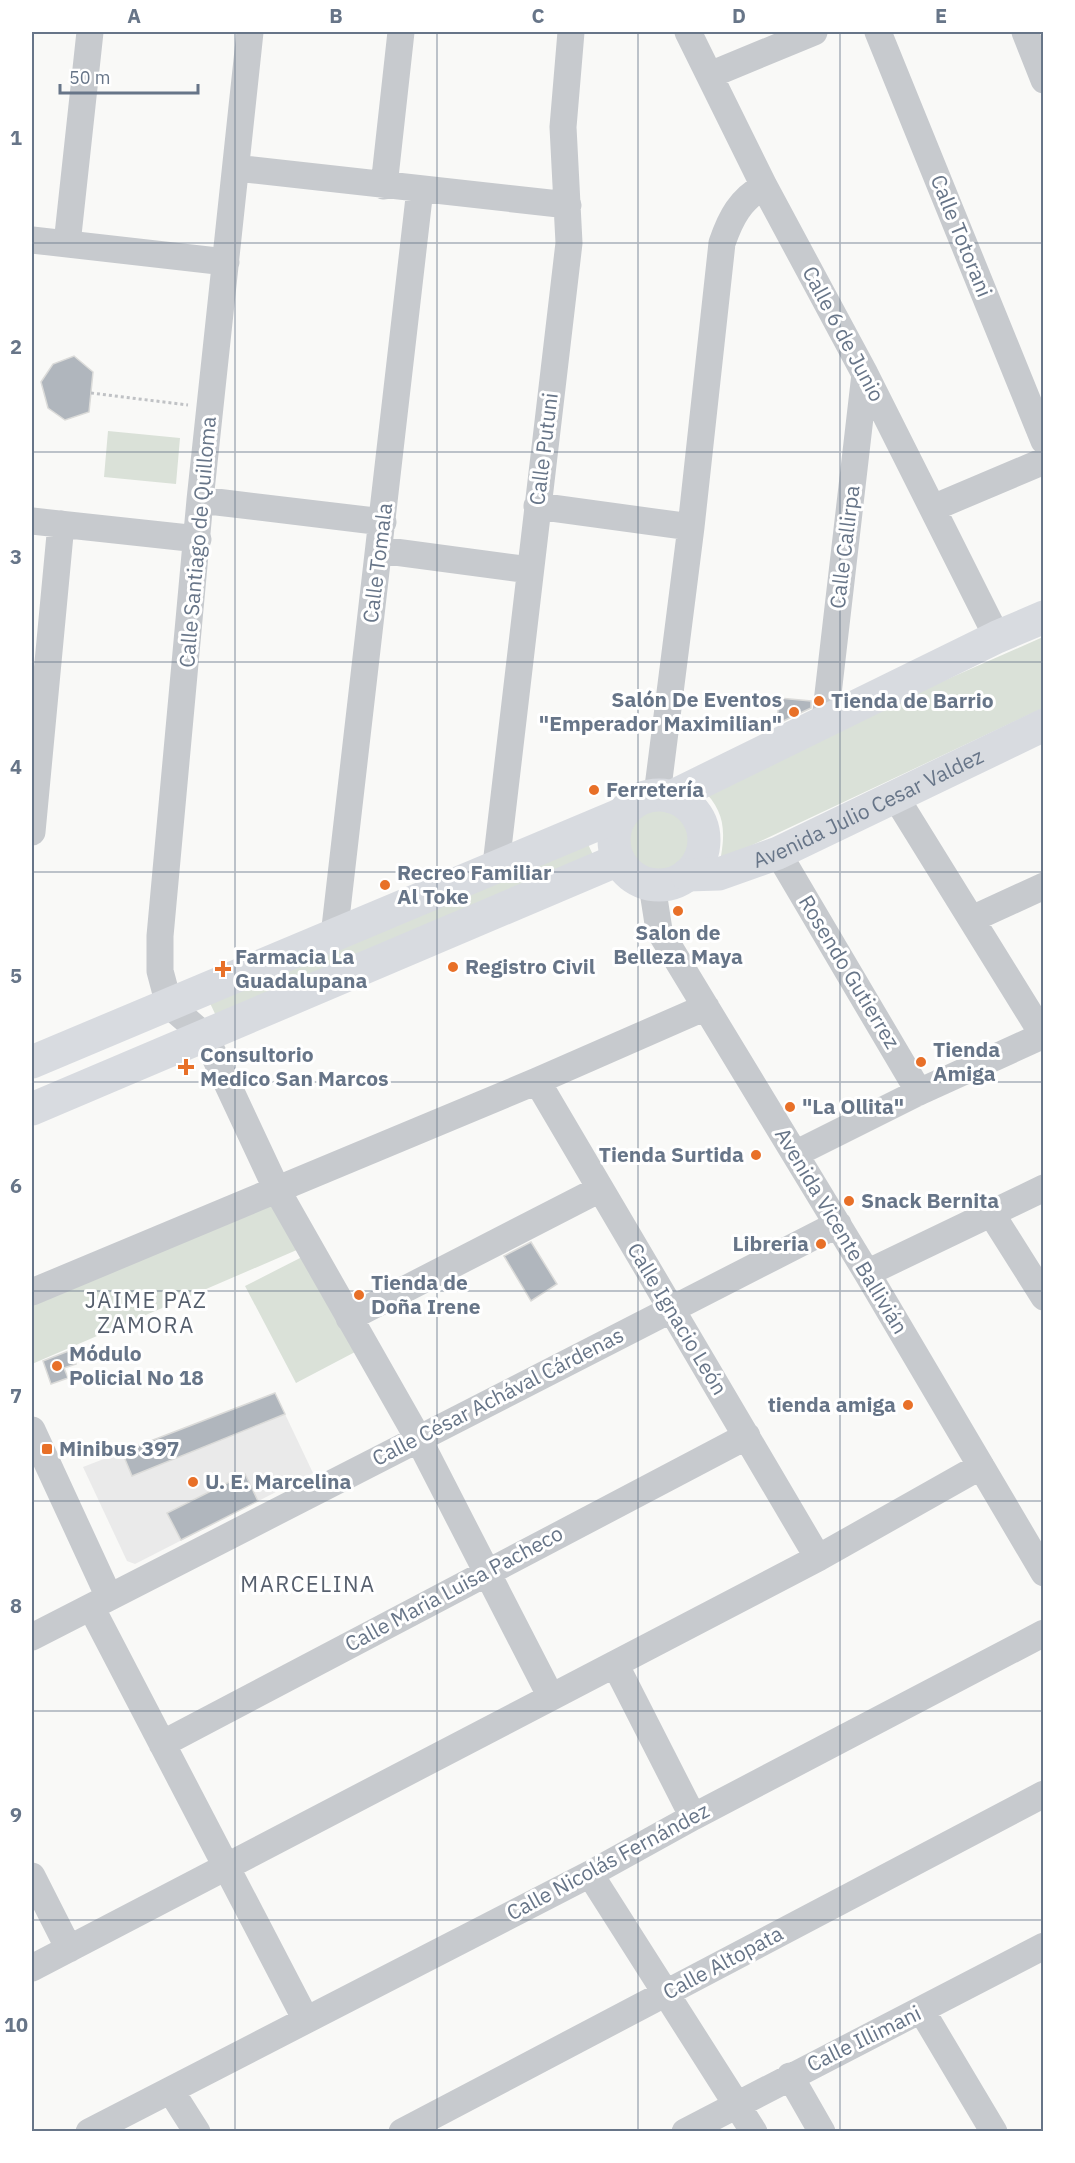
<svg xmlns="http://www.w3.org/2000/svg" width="1075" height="2163" font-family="'IBM Plex Sans',sans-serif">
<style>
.built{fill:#eaeaea}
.green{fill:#dae1d8}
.building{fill:#b0b6bd;stroke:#dbdbd9;stroke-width:1.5}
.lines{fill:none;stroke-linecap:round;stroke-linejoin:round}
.path{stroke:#c0c2c5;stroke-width:3;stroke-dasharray:3 3;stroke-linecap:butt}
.minor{stroke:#c7cace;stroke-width:27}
.major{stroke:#d8dbe0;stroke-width:33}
.grid{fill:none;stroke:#677588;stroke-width:1.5;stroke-opacity:0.55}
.poi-dot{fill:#e87028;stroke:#fff;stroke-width:2}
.labels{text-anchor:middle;stroke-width:6;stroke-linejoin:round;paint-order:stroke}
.street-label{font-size:21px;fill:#677588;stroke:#fff}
.poi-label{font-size:21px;font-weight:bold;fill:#677588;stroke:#fff;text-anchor:start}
.neighbourhood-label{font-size:22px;letter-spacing:1.5px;fill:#565f6d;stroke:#fff}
.neatline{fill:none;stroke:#677588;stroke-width:2}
.grid-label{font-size:20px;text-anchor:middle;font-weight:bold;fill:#677588}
</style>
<rect width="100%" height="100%" fill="#f9f9f7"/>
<path class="built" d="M275,1393L313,1473L135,1564L127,1561L83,1467Z"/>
<path class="green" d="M108,431L180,438L176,484L104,477Z
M1043,637V708L725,858L721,856C726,827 723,809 701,788Z
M625 839a34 34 0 1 1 68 0a34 34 0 1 1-68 0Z
M585,838L596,861L218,1020L209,1001Z
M274,1204L299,1249L32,1364V1303Z
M304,1256L355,1352L296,1383L245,1286Z"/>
<path class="building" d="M74,356L93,372L89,412L65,420L48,408L41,382L53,364Z
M779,698L811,701V708L777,724Z
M531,1242L557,1284L531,1301L504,1256Z
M71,1350L76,1364L64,1368L68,1378L51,1384L43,1361Z
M275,1393L285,1414L132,1476L122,1452Z
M245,1474L258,1501L181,1540L167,1513Z"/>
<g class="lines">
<path class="path" d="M91,393L188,405"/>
<path class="minor" d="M250,32L200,500L160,936V971L169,1005L205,1036L277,1190L418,1438L551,1697
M688,32L764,186L865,374L997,637
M878,32L1044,441
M1025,32L1044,80
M710,75L814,32
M236,168L568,205
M384,186L401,32
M32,240L226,262
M67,244L90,32
M200,500L383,522
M537,506L691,527
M933,508L1044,461
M32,521L198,539
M380,550L530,570
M825,720L865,374
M657,795L691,527L722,243C731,217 740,200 764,186
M895,796L1043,1035
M32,832L61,524
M778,853L919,1092
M496,865L569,243L563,127L571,32
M652,885L659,930L867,1273L1044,1573
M972,919L1044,886
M334,936L420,189
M537,1081L818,1558
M795,1154L919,1092L1044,1035
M991,1213L1044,1297
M867,1273L1044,1188
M32,1292L537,1081L706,1007
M349,1318L600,1189
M32,1430L109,1597
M91,1607L305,2018
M32,1637L838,1224
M615,1664L693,1817
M162,1744L747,1436
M590,1874L754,2132
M32,1876L69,1949
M32,1968L818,1558L981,1466
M922,2011L994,2132
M790,2076L822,2132
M171,2091L197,2132
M89,2132L590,1874L693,1817L1044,1633
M402,2132L1044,1794
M685,2132L1044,1946"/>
<g class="major">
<circle cx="659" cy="840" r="45"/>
<path d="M671,797L997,637L1044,617"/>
<path id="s1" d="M687,875L719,874L778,853L1044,725"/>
<path d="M32,1062L622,814"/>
<path d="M32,1109L618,860"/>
</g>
</g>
<path class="grid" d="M235,32V2132M437,32V2132M638,32V2132M840,32V2132M32,243H1044M32,452H1044M32,662H1044M32,872H1044M32,1082H1044M32,1291H1044M32,1501H1044M32,1711H1044M32,1920H1044"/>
<g class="poi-dot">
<circle cx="819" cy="701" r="6"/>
<circle cx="794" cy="712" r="6"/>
<circle cx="594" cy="790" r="6"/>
<circle cx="385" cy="885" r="6"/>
<circle cx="678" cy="911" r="6"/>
<circle cx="453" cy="967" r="6"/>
<path d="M220 960h6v6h6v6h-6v6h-6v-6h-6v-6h6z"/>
<circle cx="921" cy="1062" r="6"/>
<path d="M183 1058h6v6h6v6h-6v6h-6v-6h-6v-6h6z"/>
<circle cx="790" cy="1107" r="6"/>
<circle cx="756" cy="1155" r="6"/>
<circle cx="849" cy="1201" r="6"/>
<circle cx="821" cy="1244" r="6"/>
<circle cx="359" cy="1295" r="6"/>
<circle cx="57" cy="1366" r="6"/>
<circle cx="908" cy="1405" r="6"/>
<rect x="41" y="1443" width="12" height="12" rx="3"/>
<circle cx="193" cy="1482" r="6"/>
</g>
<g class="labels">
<g class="street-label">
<text transform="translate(961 236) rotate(68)" y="7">Calle Totorani</text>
<text transform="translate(843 334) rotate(62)" y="7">Calle 6 de Junio</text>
<text transform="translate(544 449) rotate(-83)" y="7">Calle Putuni</text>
<text transform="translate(198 542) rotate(-85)" y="7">Calle Santiago de Quilloma</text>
<text transform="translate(845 547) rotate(-83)" y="7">Calle Callirpa</text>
<text transform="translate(378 563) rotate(-83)" y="7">Calle Tomala</text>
<text dy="7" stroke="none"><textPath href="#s1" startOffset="195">Avenida Julio Cesar Valdez</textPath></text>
<text transform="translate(849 972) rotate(59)" y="7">Rosendo Gutierrez</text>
<text transform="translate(841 1231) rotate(59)" y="7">Avenida Vicente Ballivián</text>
<text transform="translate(677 1319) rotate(59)" y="7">Calle Ignacio León</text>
<text transform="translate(498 1397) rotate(-27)" y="7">Calle César Achával Cárdenas</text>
<text transform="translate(454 1589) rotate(-28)" y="7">Calle Maria Luisa Pacheco</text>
<text transform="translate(608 1862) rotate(-28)" y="7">Calle Nicolás Fernández</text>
<text transform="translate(723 1963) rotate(-28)" y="7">Calle Altopata</text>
<text transform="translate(864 2039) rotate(-26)" y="7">Calle Illimani</text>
</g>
<g class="poi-label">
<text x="782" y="707" text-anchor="end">Salón De Eventos<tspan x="782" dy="24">"Emperador Maximilian"</tspan></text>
<text x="831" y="708">Tienda de Barrio</text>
<text x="606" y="797">Ferretería</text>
<text x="397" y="880">Recreo Familiar<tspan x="397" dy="24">Al Toke</tspan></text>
<text x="678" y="940" text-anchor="middle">Salon de<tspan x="678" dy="24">Belleza Maya</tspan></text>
<text x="235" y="964">Farmacia La<tspan x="235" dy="24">Guadalupana</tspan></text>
<text x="465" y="974">Registro Civil</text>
<text x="933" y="1057">Tienda<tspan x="933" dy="24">Amiga</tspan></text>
<text x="200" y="1062">Consultorio<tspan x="200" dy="24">Medico San Marcos</tspan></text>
<text x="802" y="1114">"La Ollita"</text>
<text x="744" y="1162" text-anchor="end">Tienda Surtida</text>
<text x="861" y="1208">Snack Bernita</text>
<text x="809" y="1251" text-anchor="end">Libreria</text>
<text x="371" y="1290">Tienda de<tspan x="371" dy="24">Doña Irene</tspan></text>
<text x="69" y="1361">Módulo<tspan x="69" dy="24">Policial No 18</tspan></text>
<text x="896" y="1412" text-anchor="end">tienda amiga</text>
<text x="59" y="1456">Minibus 397</text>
<text x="205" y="1489">U. E. Marcelina</text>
</g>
<g class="neighbourhood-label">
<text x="146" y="1308">JAIME PAZ<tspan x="146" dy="25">ZAMORA</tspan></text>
<text x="308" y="1592">MARCELINA</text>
</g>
</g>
<rect width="1075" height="2163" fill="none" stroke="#ffffff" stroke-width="66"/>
<path d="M60 84v9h138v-9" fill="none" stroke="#677588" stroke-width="3"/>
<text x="69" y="84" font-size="18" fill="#677588" stroke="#ffffff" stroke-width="4.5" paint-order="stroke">50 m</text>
<rect x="33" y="33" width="1009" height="2097" class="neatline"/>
<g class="grid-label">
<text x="134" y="23">A</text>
<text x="336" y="23">B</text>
<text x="538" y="23">C</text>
<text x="739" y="23">D</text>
<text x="941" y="23">E</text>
<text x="16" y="145">1</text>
<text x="16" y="354">2</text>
<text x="16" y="564">3</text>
<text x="16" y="774">4</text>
<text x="16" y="983">5</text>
<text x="16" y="1193">6</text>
<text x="16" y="1403">7</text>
<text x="16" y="1613">8</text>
<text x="16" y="1822">9</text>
<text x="16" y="2032">10</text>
</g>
</svg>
